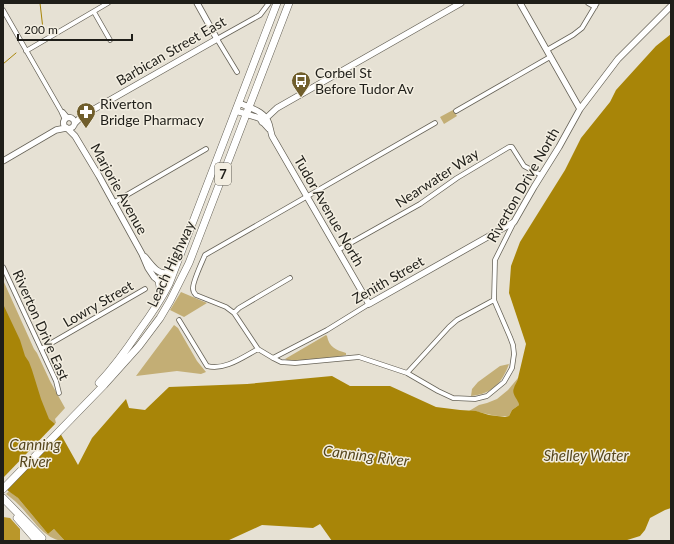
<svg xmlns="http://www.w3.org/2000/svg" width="674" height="544" font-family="Lato,sans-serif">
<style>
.green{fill:#c3ae75}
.forest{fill:#ba972a}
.water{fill:#a88508}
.pier{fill:#e6e1d4}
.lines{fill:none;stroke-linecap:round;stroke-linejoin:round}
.stream{stroke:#a88508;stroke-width:1}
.street-casing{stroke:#676358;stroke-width:5.5}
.secondary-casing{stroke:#676358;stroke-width:7}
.highway-casing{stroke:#676358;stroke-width:8}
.street{stroke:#fff;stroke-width:4}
.secondary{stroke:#fff;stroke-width:5.5}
.highway{stroke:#fff;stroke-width:7}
.labels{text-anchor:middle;stroke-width:3;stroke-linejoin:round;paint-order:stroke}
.shield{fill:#f3eee1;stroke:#5f5c55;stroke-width:1}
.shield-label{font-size:13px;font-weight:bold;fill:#1f1e19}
.street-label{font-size:14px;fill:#1f1e19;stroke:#f3eee1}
.poi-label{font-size:14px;fill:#1f1e19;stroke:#f3eee1;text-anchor:start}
.water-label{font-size:15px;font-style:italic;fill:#56471d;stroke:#f3eee1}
</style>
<rect width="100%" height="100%" fill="#e6e1d4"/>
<path class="green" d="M453,110L457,116L444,124L440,117Z
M3,280L34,349L37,353L50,381L65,408L55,419L56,423L3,477Z
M181,292L207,303L184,317L170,310Z
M174,325L178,328L197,361L206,372L201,374L177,371L136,376Z
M326,335L327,336C329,347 336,350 346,353V355L342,356C330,358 295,364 285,359Z
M509,364C502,383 492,394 471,396L472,389L478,382L500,366Z
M518,378L515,396L518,400L519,405L512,410L509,416C495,418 482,411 469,411L479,405L487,403L497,399L508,390Z
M9,491L18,498L48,534L54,529L65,541C48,541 37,525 27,514C21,506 14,500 6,494Z"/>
<path class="forest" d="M3,517L10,518L20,529V541H3Z"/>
<path class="water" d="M671,34V508L665,510L650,518L645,530L640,536L624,541H332L320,524L313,528L262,525L227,541H65L54,529L48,534L18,498L7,490L3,485V304L20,340L25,356L29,362L32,370L41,399L49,419L55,424L78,465L92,438L126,399L129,408L145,410L169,387L247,384L332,376L350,386H390L436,407L460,410L476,411L489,415L505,417L509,416L512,410L519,405C518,399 511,394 514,388C515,384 517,383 518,378L526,344L509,293L511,266L520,242L565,170L581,138L610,102L616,90L656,46Z"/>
<path class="pier" d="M56,423L62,432L3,488V478Z"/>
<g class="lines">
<path class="stream" d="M40,3L43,29
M3,64L16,53"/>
<defs>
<path id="street" d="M588,3L595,7
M3,10L61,111L65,120
M94,12L110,40
M547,50L573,35L582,28L597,3
M26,51L108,3
M237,72L217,39L260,15L269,3
M456,111L550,57
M63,112L68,118
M435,123L205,255C202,262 192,283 193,289C193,292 194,293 196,295L226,307L234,313L258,349L273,358L281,362L295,363L359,357L407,373L438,391L453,398L475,399L487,396L504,382L512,368L514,354L513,345L510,337L494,300L495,260L514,222
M113,203L206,149
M338,250L420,204L457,178L509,147H512L524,166L541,175
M3,267L56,381L59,393
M234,313L239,308L290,278
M179,320L207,366C224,371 243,357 258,349
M41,349L145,289
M273,358L327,330L369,304
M407,373L449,327L457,320L494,300"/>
<path id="secondary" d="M520,3L580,109
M239,103C250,108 265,111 269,124C270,128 271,132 272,136L369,304L514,222L534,187L559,147L580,109L618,59L671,6
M236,111L259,118L269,129
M63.5 123a5.5 5.5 0 1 1 11 0a5.5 5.5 0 1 1-11 0Z
M262,122L277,108L461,3
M75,123L82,116L217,39L197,3
M67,128L75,136L99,176L142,254L148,268L154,277L159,281L164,284H169
M3,161L56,130L66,128
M145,257C150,263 159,277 168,272C171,270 173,267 175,264"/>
<path id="highway" d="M158,299L160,287L159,281
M99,383C114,367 127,349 139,331C150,316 161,300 169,284L277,3
M3,489L104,385L139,346L160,318L170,301L189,263L289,3
M3,498L42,538L39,541
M17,518L37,541"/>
</defs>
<use href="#street" class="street-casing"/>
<use href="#secondary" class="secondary-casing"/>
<use href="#highway" class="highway-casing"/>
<use href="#street" class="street"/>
<use href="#secondary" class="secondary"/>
<use href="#highway" class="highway"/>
</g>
<defs>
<symbol id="bus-pin" viewBox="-11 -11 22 30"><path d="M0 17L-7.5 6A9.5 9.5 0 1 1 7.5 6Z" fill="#705e2c" stroke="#f3eee1"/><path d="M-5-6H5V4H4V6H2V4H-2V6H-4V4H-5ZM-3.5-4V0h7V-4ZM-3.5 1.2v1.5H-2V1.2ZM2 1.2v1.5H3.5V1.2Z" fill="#fff"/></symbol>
<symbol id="pharmacy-pin" viewBox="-11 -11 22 30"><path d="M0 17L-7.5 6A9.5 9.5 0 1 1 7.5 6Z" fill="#705e2c" stroke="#f3eee1"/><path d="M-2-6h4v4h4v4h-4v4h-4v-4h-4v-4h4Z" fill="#fff"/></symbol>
</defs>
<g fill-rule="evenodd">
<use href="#bus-pin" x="290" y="70" width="22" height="30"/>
<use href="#pharmacy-pin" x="75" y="101" width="22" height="30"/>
</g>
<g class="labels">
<rect class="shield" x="215" y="163" width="16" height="22" rx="3"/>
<g class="shield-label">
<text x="223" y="179">7</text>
</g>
<g class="street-label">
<text transform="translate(171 51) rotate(-30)" y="5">Barbican Street East</text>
<text transform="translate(437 178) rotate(-33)" y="5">Nearwater Way</text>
<text transform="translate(523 185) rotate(-60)" y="5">Riverton Drive North</text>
<text transform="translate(119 189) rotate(61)" y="5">Marjorie Avenue</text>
<text transform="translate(329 211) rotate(60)" y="5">Tudor Avenue North</text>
<text transform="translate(171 264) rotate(-65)" y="5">Leach Highway</text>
<text transform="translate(388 280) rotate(-30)" y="5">Zenith Street</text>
<text transform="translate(98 304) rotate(-30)" y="5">Lowry Street</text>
<text transform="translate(41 325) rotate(66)" y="5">Riverton Drive East</text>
</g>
<g class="poi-label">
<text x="315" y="78">Corbel St<tspan x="315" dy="16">Before Tudor Av</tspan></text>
<text x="100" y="109">Riverton<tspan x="100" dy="16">Bridge Pharmacy</tspan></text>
</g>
<g class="water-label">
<text x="35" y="450">Canning<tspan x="35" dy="17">River</tspan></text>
<text transform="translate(366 456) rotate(7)" y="5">Canning River</text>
<text x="586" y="461">Shelley Water</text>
</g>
</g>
<rect width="674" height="544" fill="none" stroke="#1f1e19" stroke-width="8"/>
<path d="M18 34v6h114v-6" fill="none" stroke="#1f1e19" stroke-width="2"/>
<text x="24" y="34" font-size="12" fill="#1f1e19" stroke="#f3eee1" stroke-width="3" paint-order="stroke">200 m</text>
</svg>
